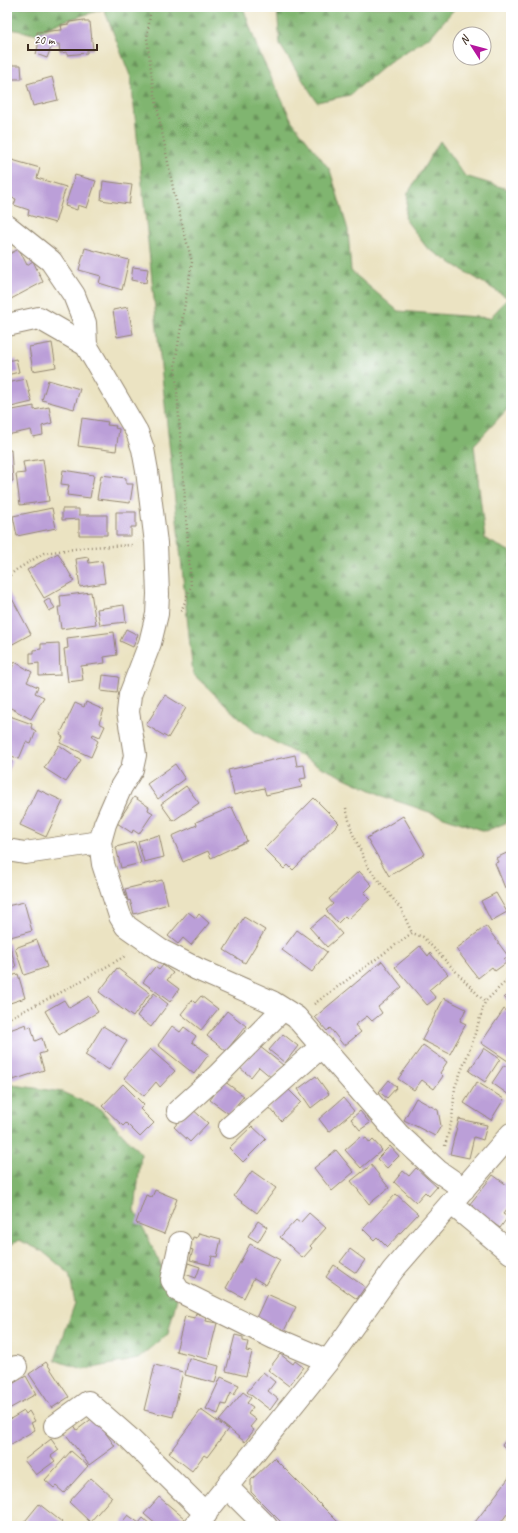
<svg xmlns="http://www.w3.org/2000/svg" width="518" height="1533" font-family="Caveat,sans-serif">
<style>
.forest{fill:url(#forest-firs);stroke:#5e7047}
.building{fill:#bb9fd8}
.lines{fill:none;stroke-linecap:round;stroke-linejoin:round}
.minor-casing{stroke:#938670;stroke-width:24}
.path{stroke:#938670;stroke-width:2.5;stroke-dasharray:1 3;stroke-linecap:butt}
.minor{stroke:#fff;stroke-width:22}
</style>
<defs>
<pattern id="forest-firs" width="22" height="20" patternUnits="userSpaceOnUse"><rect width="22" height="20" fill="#80b570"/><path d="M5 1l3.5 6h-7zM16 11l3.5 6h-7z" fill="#6a935b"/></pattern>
</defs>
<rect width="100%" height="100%" fill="#fff"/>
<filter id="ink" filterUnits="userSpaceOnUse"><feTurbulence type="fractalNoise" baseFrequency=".025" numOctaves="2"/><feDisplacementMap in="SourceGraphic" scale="8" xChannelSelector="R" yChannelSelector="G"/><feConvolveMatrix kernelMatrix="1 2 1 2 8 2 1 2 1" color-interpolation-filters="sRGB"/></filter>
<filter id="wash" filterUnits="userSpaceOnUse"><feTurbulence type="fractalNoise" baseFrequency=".012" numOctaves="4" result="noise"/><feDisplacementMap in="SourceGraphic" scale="16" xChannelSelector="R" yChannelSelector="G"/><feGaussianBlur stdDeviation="0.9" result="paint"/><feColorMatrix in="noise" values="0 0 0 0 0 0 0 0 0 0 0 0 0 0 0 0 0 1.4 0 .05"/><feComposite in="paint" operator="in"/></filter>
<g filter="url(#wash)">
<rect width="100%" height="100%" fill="#ebe3c2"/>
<path class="forest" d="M7,7H243L258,50L292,121L330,170L348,230L351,271L398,311L490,318L508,298L427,248L405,219L408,193L440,141L465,176L511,190V405L474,445L485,539L511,552V821L485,831L388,798L321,767L254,731L193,674L131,78L104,9L61,22L34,34L7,28Z
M277,7H456L431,36L389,62L350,95L317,102L280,45Z
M7,1084L62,1092L100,1109L141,1154L135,1211L177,1298L168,1334L138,1359L83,1370L55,1360L75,1303L69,1273L42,1251L19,1240L7,1247Z"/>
<g id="blocks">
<path class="building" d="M84,20V22H90L93,50H87V53L67,55V52L60,53L59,44L52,45L47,58L36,54L38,46L37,32L62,30L61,25L69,24V22Z
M7,65H21L22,79H7Z
M52,77L58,100L33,106L27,84Z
M12,160L40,168L37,178L66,187L55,223L28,215L29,210L14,205L16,199L7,197V175Z
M75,175L96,181L87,208L78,205L77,210L65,206Z
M103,181L132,185L129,204L101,200Z
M85,248L129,260L122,290L99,283L101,276L79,270Z
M19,249L27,265L33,261L43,282L11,299L7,290V255Z
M133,267L148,269L146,283L131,280Z
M128,307L133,334L117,337L113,310Z
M52,343L56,367L33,371L29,347Z
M16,359L19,372L7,375V361Z
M26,379L32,402L7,408V383Z
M48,380L80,389L74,409L42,400Z
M34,406V410L49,407L52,423L42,426L43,435L33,437L31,430L7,435V411Z
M82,418L108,422L107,425L116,426L115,428L119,429L116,451L78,446Z
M7,450H11L13,481L7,482Z
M43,459L49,501L20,505L16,474L25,473L23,462Z
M63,470L94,475L90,498L67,495L69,485L61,484Z
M101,475L126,478V484H133L130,503L97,499Z
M52,508L56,528L17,536L13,516Z
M62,509H79V515H107V535H79V519L62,520Z
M116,512H136V527H131V536H116Z
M58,553L74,581L44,598L27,570Z
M88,557L89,563L102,561L105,583L80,587L76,559Z
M8,591L31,634L9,646L7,643Z
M91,592L96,624L61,629L58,607H61L60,596Z
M49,599L55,608L49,611L44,602Z
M124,605L126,622L100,625L97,609Z
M126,629L138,635L133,647L120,641Z
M114,632L117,655L104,657L105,663L81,666L83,680L68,682L64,649L68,648L67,638Z
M59,643L60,675L39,676V663L30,664V653H34V650L41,649V644Z
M15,662L32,672L27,682L38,687L35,693L44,697L31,719L7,706V677Z
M103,675L119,677L117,693L101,691Z
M165,695L186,708L168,738L146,725Z
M86,702L104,710L99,723L105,726L100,737L93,734L92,737L98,741L91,757L60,743L63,737L60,735L75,703L84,707Z
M7,715L32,724L31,728L36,731L31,744L26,742L19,759L7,754Z
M59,745L81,760L66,782L44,768Z
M295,755L297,766L304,765L306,778L300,779L302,787L266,795L264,788L234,795L228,770Z
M7,759L12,760L7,777Z
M175,764L185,779L158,799L147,784Z
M186,786L199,803L173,821L161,804Z
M37,789L63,801L46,837L20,825Z
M134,797L149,807L148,810L153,813L139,834L133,830L132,833L117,823Z
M314,798L339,823L293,870L288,865L284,869L264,849Z
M232,807L247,841L211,858L208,851L183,862L172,836L197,825L196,822Z
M403,816L425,854L389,876L367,838Z
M159,835L164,857L144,862L138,841Z
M135,842L141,863L121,868L116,847Z
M511,851V885L505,888L495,863L498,862L496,858Z
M359,871L372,885L364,893L370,899L348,919L345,916L338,923L326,910L333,904L329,899Z
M162,880L168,904L134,914L130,900L128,901L125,889Z
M496,893L507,912L491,921L481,901Z
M24,902L32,931L7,938V906Z
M188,912L196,918L199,914L209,923L191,945L183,938L178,944L168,936Z
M325,915L342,934L327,947L310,928Z
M244,917L265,930L245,963L224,950Z
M486,926L508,956L504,959L506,963L495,971L492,967L478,978L456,949Z
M297,930L327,952L312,972L282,950Z
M37,940L47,967L24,975L15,948Z
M7,943H9L16,967L7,970Z
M420,946L428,956L430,953L448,974L429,990L436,998L427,1005L395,967Z
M382,961L402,987L378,1007L382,1013L372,1021L367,1016L355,1025L361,1032L344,1046L330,1028L327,1031L315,1017Z
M163,965L173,973L167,980L179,989L170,1002L143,982L155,967L159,970Z
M117,968L150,993L133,1017L99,992Z
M18,974L25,998L7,1004V977Z
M511,990V1005L504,997Z
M154,993L168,1004L151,1027L137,1016Z
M89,996L98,1012L59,1035L45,1011L64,1000L69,1008Z
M201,996L218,1009L201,1030L181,1014L192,1000L195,1003Z
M444,998L466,1009L460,1021L466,1024L450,1054L422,1040Z
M504,1009L511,1014V1063L481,1043Z
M227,1011L246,1026L226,1051L207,1036Z
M26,1024L27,1028L31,1026L35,1041L42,1038L46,1052L39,1054L44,1070L13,1080L7,1062V1031Z
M103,1026L127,1041L109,1070L85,1055Z
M172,1026L180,1032L184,1027L196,1036L192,1042L209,1054L194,1074L158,1045Z
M283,1034L298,1046L285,1063L269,1050Z
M423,1045L447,1062L440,1073L443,1076L434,1089L422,1080L414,1090L398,1079Z
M259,1046L283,1065L272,1078L259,1067L251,1077L240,1068Z
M484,1048L500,1059L485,1082L469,1071Z
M150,1049L175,1071L160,1087L156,1082L144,1096L124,1078Z
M504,1065L511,1069L509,1095L492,1083Z
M316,1076L329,1094L311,1108L298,1089Z
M389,1080L397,1087L387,1098L379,1092Z
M224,1081L244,1096L229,1114L210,1100Z
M477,1082L504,1099L491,1120L464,1103Z
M123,1084L144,1105L140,1109L154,1123L140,1137L126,1123L123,1126L102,1106Z
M288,1089L301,1102L281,1121L269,1107Z
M343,1098L354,1111L329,1132L319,1119Z
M416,1098L438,1110L441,1126L435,1136L404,1120Z
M191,1108L208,1123L190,1142L174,1127Z
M360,1111L370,1123L360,1130L351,1119Z
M459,1119L487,1125L483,1140L474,1137L469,1158L450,1154Z
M252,1126L266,1139L243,1162L229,1148Z
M360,1137L363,1140L366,1138L370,1143L373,1140L382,1150L361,1168L345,1150Z
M390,1146L399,1156L387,1168L377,1159Z
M336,1150L354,1172L332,1191L314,1168Z
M371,1165L389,1188L369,1204L351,1181Z
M416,1168L437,1187L429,1196L425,1192L416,1202L394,1182L403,1171L409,1176Z
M252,1171L276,1188L257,1213L234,1196Z
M493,1175L511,1188V1204L503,1214L508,1217L500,1228L469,1205Z
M155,1190L177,1199L164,1234L136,1223L146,1195L152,1197Z
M396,1194L418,1214L387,1247L377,1237L374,1240L363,1229Z
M309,1213L326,1228L310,1246L312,1248L303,1258L280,1237L296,1220L300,1223Z
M258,1221L267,1227L258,1242L248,1236Z
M199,1233L221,1239L217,1257L212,1256L210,1265L190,1260L193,1250L190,1249L193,1237L197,1238Z
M250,1244L280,1260L266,1285L254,1278L244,1298L226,1288Z
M350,1249L365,1260L356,1273L340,1262Z
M188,1263L200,1267L196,1278L185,1274Z
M334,1265L365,1287L357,1299L326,1277Z
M267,1294L296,1307L284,1331L256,1318Z
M196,1313L207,1316L206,1321L217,1323L208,1359L176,1351L185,1316L195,1318Z
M235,1335L243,1337V1341L248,1342L246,1351L252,1352L246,1376L226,1371Z
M280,1354L293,1364L295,1361L303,1367L289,1386L268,1370Z
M189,1358L219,1366L215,1383L185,1375Z
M46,1362L69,1397L52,1408L29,1374Z
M155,1365L183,1372L173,1417L144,1410Z
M263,1372L275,1382L268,1391L278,1399L270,1410L247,1392Z
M26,1376L36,1394L7,1410V1387Z
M221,1377L239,1385L234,1395L231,1393L226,1405L222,1404L218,1414L206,1409Z
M243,1392L251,1398L247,1403L253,1407L248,1414L256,1420L250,1427L254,1430L245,1442L219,1421Z
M201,1410L228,1429L207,1457L204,1455L192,1471L169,1453Z
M24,1411L26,1414L29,1411L35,1421L31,1423L35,1430L8,1446L7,1421Z
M94,1417L115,1446L89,1465L64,1432L74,1425L77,1430Z
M511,1434V1452L502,1445Z
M51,1439L59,1450L51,1456L55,1461L36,1475L24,1460Z
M71,1451L88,1466L64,1493L56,1486L54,1488L45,1480Z
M274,1458L342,1526H285L251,1492V1480Z
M511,1475V1509L498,1526H472Z
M91,1478L112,1497L90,1522L69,1502Z
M159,1497L184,1518L177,1526H158L144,1514Z
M39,1504L62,1522L59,1526H21Z
M128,1515L139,1523L143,1518L152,1526H119Z"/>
</g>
</g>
<g filter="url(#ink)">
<use href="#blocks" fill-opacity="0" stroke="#938670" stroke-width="1"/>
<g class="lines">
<defs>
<path id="minor" d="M7,226L51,261L74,295L85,323L86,345L137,432L143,449L147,471L156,543L158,594L157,614L150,643L130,695L128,712L135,755L132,769L121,787L105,824L100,842L103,864L120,916L126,926L160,950L197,969L272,1002L296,1017L398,1134L438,1171L464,1189
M7,325L39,318L86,345
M7,850L25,853L100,842
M178,1111L218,1075L283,1009
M230,1127L322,1046
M451,1203L511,1253
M180,1243L172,1280L179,1291L274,1338L328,1361
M7,1373L16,1367
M55,1426L88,1402L129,1438L206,1514
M228,1488L266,1526
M195,1526L328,1361L393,1270L511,1134"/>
</defs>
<use href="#minor" class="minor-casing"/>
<path class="path" d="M151,7L147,38L153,86L174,193L192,262L175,363L191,586L181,612
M7,578L16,570L44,553L89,547L134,545
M346,808L352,832L368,867L401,909L412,933
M314,1004L412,933L423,937L485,1002
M7,1019L58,994L127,955
M445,1146L452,1119L455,1087L471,1046L485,1002L511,976"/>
<use href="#minor" class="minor"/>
</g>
</g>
<rect width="518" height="1533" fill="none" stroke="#fff" stroke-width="24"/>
<g transform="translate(472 46) rotate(306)"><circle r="19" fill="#ffffff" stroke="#b1aaa5"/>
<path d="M0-3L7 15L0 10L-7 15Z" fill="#b5179e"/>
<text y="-6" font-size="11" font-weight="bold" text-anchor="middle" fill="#3b2a1e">N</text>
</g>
<path d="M28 44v6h69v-6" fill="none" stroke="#3b2a1e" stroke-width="2"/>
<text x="34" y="44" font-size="12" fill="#3b2a1e" stroke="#ffffff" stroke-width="3" paint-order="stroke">20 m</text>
</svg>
